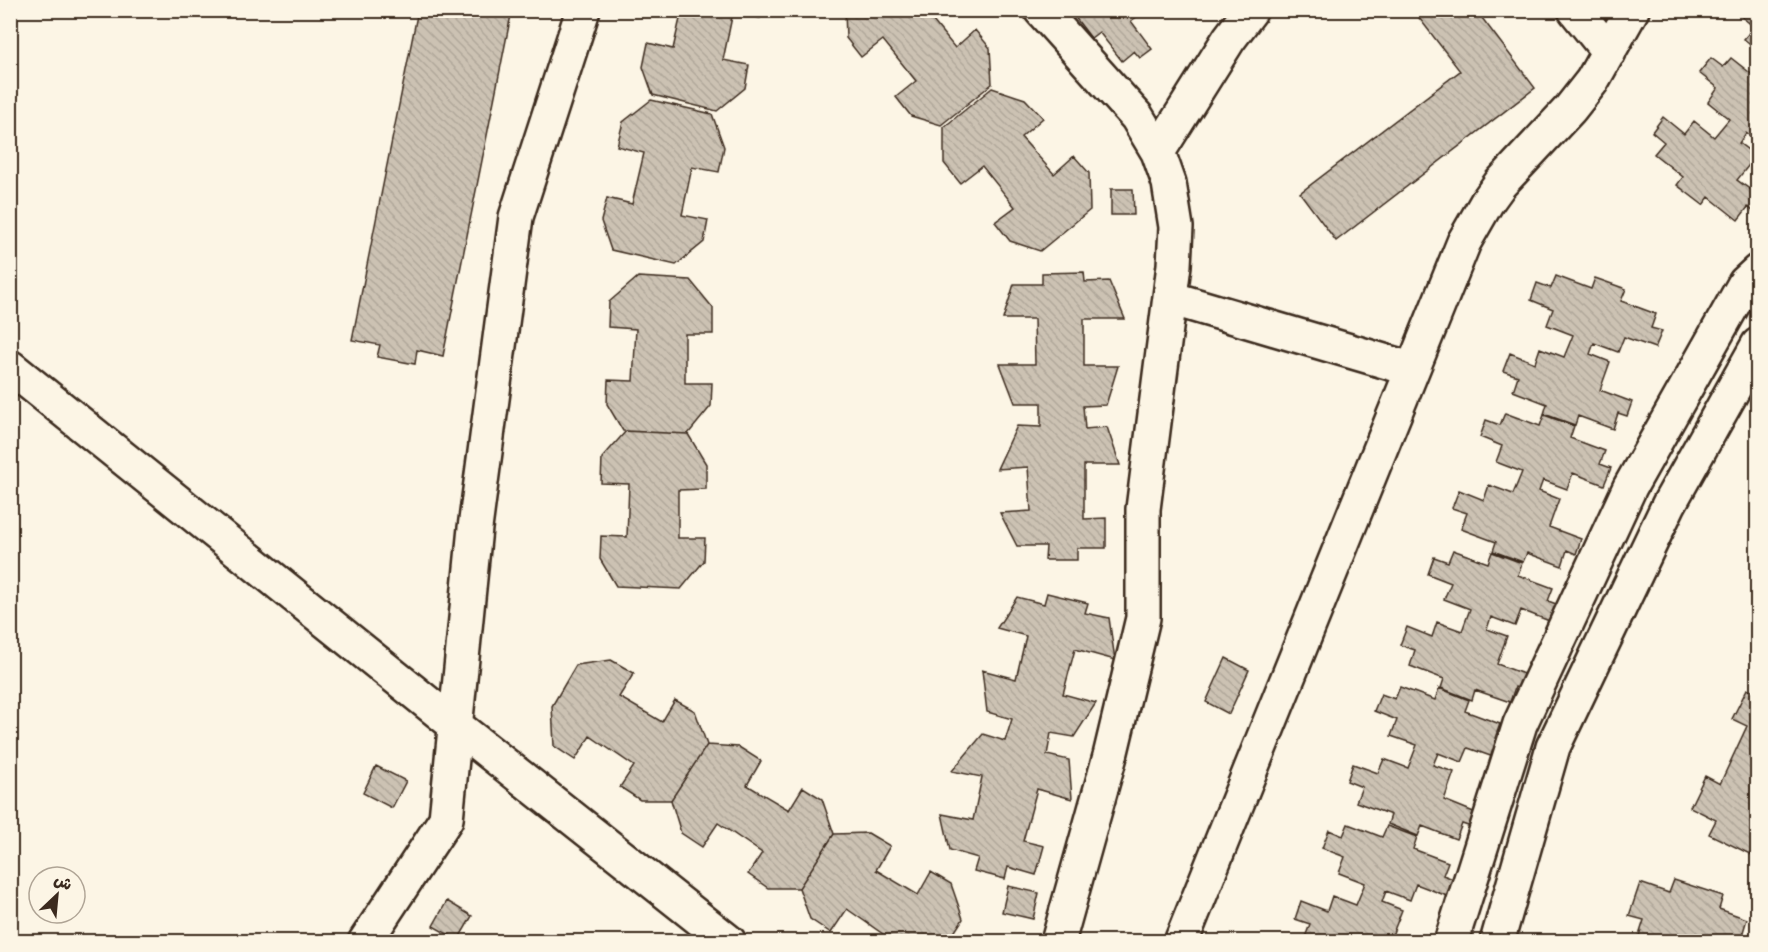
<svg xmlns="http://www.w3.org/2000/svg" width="1768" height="952" font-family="Dekko,'Playpen Sans Arabic',sans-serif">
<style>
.building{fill:url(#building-back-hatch);stroke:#3b2a1e;stroke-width:1.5}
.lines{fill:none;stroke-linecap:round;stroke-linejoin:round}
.minor-casing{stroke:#3b2a1e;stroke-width:38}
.minor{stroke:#fcf5e5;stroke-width:33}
</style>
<defs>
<pattern id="building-back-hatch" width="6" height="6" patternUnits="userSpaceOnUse" patternTransform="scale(1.5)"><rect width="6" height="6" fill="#ccc2b3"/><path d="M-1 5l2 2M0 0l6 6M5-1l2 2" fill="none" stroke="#b0a79a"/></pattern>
</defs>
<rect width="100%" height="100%" fill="#fcf5e5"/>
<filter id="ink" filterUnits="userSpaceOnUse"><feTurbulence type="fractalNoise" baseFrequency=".0167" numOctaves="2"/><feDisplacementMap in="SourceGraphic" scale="12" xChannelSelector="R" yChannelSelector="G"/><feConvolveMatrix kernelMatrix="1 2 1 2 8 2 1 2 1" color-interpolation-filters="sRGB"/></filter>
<g filter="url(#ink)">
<path class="building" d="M418,10H512L443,356L417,350L415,364L377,357L380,345L352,340Z
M682,10H761L760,18L733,12L723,60L749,65L745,88L717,111L653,95L643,67L648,43L673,49Z
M845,10H924L955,48L975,30L990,48L992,84L941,125L911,116L896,97L916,81L883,40L861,57L846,38Z
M1073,10H1146L1131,21L1152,49L1140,58L1134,51L1122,61L1099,32L1091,38L1071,12Z
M1413,10H1476L1535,88L1336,241L1300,193L1460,71Z
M1747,10H1758V50L1744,39L1754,27L1742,17Z
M1711,58L1723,67L1731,58L1758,79V142L1746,133L1739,143L1756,156L1737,180L1758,195V210L1755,213L1748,207L1738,220L1709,197L1703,205L1677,185L1683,177L1654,154L1664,142L1652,132L1663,117L1684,134L1694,121L1714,137L1729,119L1708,102L1718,88L1699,73Z
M992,88L1025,99L1043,118L1021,137L1054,174L1074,156L1089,173L1090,210L1040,251L1010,241L995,222L1015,207L982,166L960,183L944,163V127Z
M651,100L712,114L724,147L719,172L692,167L682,215L708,220L704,242L676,265L611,250L601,221L607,198L632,204L644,153L617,146L623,122Z
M1111,189H1133L1134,215H1111Z
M1084,272L1085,282L1109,281L1125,319H1084V366H1118L1106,405L1083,406L1085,429L1107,427L1120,465H1084V519L1106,518V548H1077V560H1045L1046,546H1017L1000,513L1031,511L1028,467L997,469L1017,426L1041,427V403H1015L1000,364H1035L1034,319H1003L1014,284H1042V273Z
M1556,276L1591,289L1595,278L1626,289L1621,301L1656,314L1651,328L1662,331L1655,348L1624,337L1618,352L1594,343L1590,354L1610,362L1600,390L1632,402L1627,416L1618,413L1613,429L1578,416L1575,425L1544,414L1547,404L1513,391L1518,376L1503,371L1510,353L1535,363L1540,348L1564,357L1573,335L1547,325L1553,309L1531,300L1537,283L1551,288Z
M638,277L690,280L713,308V334H685V383H712L711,406L688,434L623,431L607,404L608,380L633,381L636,329L608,327L609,302Z
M1505,413L1540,426L1544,415L1574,426L1570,438L1605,451L1600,464L1611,468L1604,485L1573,473L1567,489L1543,480L1539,491L1559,499L1549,527L1581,539L1576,554L1567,550L1562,566L1527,553L1523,562L1493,551L1496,542L1461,529L1467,513L1452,508L1459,490L1484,500L1489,485L1513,494L1522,472L1496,462L1502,446L1480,437L1486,420L1500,425Z
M626,431L688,434L706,464V489L678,490V538H705L704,561L681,589L616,586L600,559L601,536L627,537L629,484L601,483L602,458Z
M1453,550L1488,563L1492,552L1522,563L1518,575L1553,588L1548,601L1559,605L1552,622L1521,610L1515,626L1491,617L1487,629L1507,636L1497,664L1529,676L1524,691L1515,687L1510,702L1475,690L1472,700L1441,688L1444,679L1410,666L1415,650L1400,645L1407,627L1432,637L1437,622L1462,631L1470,609L1444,599L1451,583L1428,574L1434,557L1448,562Z
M1047,593L1088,603L1085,613L1109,618L1115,660L1075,649L1063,694L1096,703L1074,737L1051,733L1047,755L1069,760L1072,799L1037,789L1023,841L1044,846L1036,875L1008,867L1005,879L974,871L978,858L950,850L942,814L973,820L982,777L952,771L983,734L1005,741L1012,719L987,712L982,670L1016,679L1026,636L997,628L1017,597L1044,604Z
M1226,658L1249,670L1229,714L1206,702Z
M611,660L634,673L619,697L662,722L675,700L695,711L707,745L671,800H640L620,787L634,766L590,736L575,760L554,746L552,706L576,665Z
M1400,687L1435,700L1439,688L1469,700L1465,711L1500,724L1495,738L1505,742L1499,759L1468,748L1462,762L1438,753L1433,765L1454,772L1444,800L1476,813L1471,827L1462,824L1456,839L1422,826L1418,836L1388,824L1391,815L1356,802L1362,787L1347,781L1353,764L1378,773L1384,759L1408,768L1417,745L1391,736L1397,720L1374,711L1381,694L1395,699Z
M1747,689L1758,694V858L1709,834L1716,820L1690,807L1705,776L1720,784L1747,726L1732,719Z
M707,745L739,747L761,761L747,785L789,810L803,787L822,799L834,834L799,888H768L748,874L762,853L718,823L702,847L681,833L671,800Z
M376,766L406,781L392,808L363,793Z
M1348,824L1382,837L1387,826L1417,837L1413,849L1448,862L1443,875L1453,879L1447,896L1416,884L1410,900L1386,891L1382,902L1402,910L1391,938L1401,942H1309L1304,940L1310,924L1295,919L1301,901L1327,911L1332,896L1356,905L1365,883L1339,873L1345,857L1322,848L1329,830L1343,836Z
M868,833L890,846L876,870L918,895L931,872L951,884L963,919L948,942H888L890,939L847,909L831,933L810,919L799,888L834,834Z
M1674,880L1723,896L1719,909L1747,919L1740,942H1637L1644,920L1629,916L1640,883L1669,893Z
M1008,886L1039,893L1033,919L1002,912Z
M447,901L472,916L458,940L433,926Z"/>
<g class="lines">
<defs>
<path id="minor" d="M1041,10L1137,117L1158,152L1169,183L1176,227L1174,265L1143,509V618L1110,756L1058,942
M1575,10L1609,52
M1158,152L1229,39L1251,10
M1170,298L1411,369
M10,367L455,725L729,942
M365,942L446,819L475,528L516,217L583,10
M1181,942L1464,242L1487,202L1500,184L1570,109L1592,81L1632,10
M1451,942L1520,724L1630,487L1745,283L1758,271
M1497,942L1553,747L1669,504L1758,345"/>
</defs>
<use href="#minor" class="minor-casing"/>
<use href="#minor" class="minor"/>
</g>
</g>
<rect width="1768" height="952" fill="none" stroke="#fcf5e5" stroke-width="36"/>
<rect x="18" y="18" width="1732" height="916" fill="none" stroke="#3b2a1e" stroke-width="2" filter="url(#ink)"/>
<g transform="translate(57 895) rotate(26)"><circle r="28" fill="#fcf5e5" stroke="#afa495" stroke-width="1.5"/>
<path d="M0-4.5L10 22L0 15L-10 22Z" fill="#3b2a1e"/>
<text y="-9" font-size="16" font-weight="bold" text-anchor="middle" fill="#3b2a1e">ش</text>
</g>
</svg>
